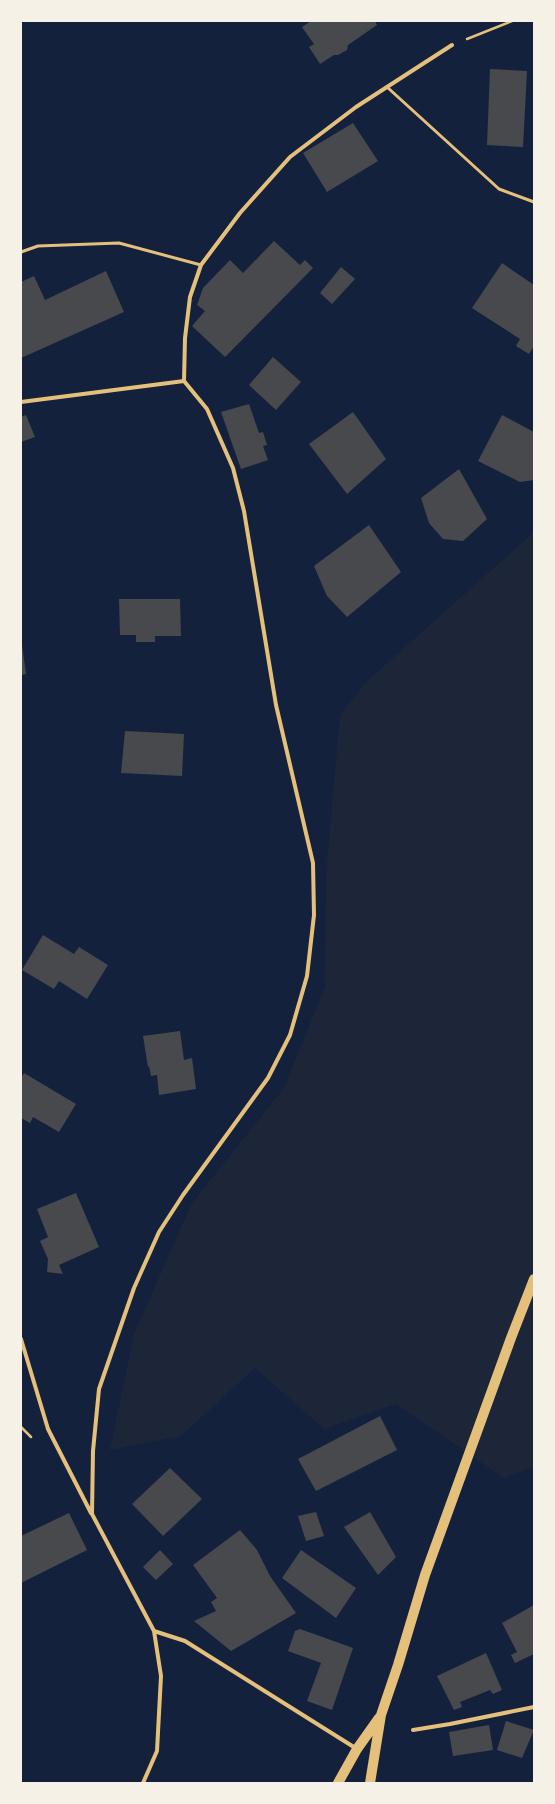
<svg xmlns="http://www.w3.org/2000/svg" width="555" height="1804" font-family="'Noto Sans',sans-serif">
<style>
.green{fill:#1d2539}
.building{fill:#48494c}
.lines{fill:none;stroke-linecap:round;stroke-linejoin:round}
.path{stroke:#e5c07b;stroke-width:2.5}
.service{stroke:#e5c07b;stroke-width:3}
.minor{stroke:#e5c07b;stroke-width:4}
.primary{stroke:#e5c07b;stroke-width:10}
</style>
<rect width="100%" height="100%" fill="#14213d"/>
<path class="green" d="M534,532V1466L504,1478L396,1404L324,1429L255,1368L181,1436L110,1450L134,1334L192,1203L284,1088L325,987L326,875L340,715L367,681Z"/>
<path class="building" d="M311,21H375L377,25L348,45L347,50L338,55H334L320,64L309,47L314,44L302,27Z
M490,69L527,71L523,147L487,145Z
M353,123L378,161L327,192L303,153Z
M274,241L300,265L305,260L313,268L225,357L192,326L205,311L197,305L203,288L230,260L243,273Z
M502,263L534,285V346L529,354L516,346L520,339L472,308Z
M341,267L355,279L332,304L320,293Z
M106,271L124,312L21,358V282L34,276L45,300Z
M273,357L301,382L276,410L249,385Z
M249,404L259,433L263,432L267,445L263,446L268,460L241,469L221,412Z
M353,412L386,459L347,494L309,444Z
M26,415L35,437L21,442V417Z
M502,415L534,432V480L520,482L478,461Z
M459,469L487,519L463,541L443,539L429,523L421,498Z
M369,525L401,572L347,617L327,596L314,566Z
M119,599H180L181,636H155V642H136V635H120Z
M21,638L26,674L21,675Z
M125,731L184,734L182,776L121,773Z
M43,935L74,954L79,947L108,965L87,999L59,981L54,989L22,970Z
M180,1031L184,1060L192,1058L196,1089L159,1095L157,1075L151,1076L149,1066L148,1067L143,1036Z
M24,1073L76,1104L59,1132L33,1117L30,1123L21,1118V1078Z
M76,1193L99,1247L59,1265L63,1274L47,1272L48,1259L40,1241L48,1237L37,1209Z
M380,1416L397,1450L316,1491L298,1459Z
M170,1468L202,1499L163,1536L132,1504Z
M316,1512L324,1536L306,1541L298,1516Z
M370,1512L396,1557L378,1575L344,1527Z
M69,1513L87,1550L21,1583V1536Z
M240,1530L257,1550L270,1576L296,1613L231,1651L194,1621L216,1611L211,1602L217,1598L193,1565Z
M160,1550L173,1564L156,1580L143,1567Z
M301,1550L356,1588L336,1618L282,1578Z
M534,1605V1654L515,1663L511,1655L517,1652L502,1623Z
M300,1629L353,1648L332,1710L307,1701L321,1663L288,1651L295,1631Z
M486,1653L502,1690L493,1694L490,1690L460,1702L462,1707L454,1710L437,1676Z
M506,1721L534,1730L522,1758L497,1750Z
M489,1725L493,1750L453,1756L449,1732Z"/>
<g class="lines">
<path class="path" d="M467,39L512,21
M21,1427L31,1437"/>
<path class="service" d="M387,87L499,189L534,202
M21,252L38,246L119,243L201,265"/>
<path class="minor" d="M21,402L184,381
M21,1339L48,1429L91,1513
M154,1631L185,1641L357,1749
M413,1730L450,1724L534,1707
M143,1783L157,1751L161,1676L154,1631L92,1514L93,1451L99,1389L134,1288L159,1232L183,1195L268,1078L290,1035L307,976L314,915L313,863L276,705L244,511L233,468L207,409L184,381L185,338L190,297L201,265L240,213L290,157L356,107L452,45"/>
<path class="primary" d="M338,1783L357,1749L379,1718
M370,1783L381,1715L398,1665L425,1575L511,1338L534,1279"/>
</g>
<rect width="555" height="1804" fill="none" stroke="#f6f1e7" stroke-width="44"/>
</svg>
